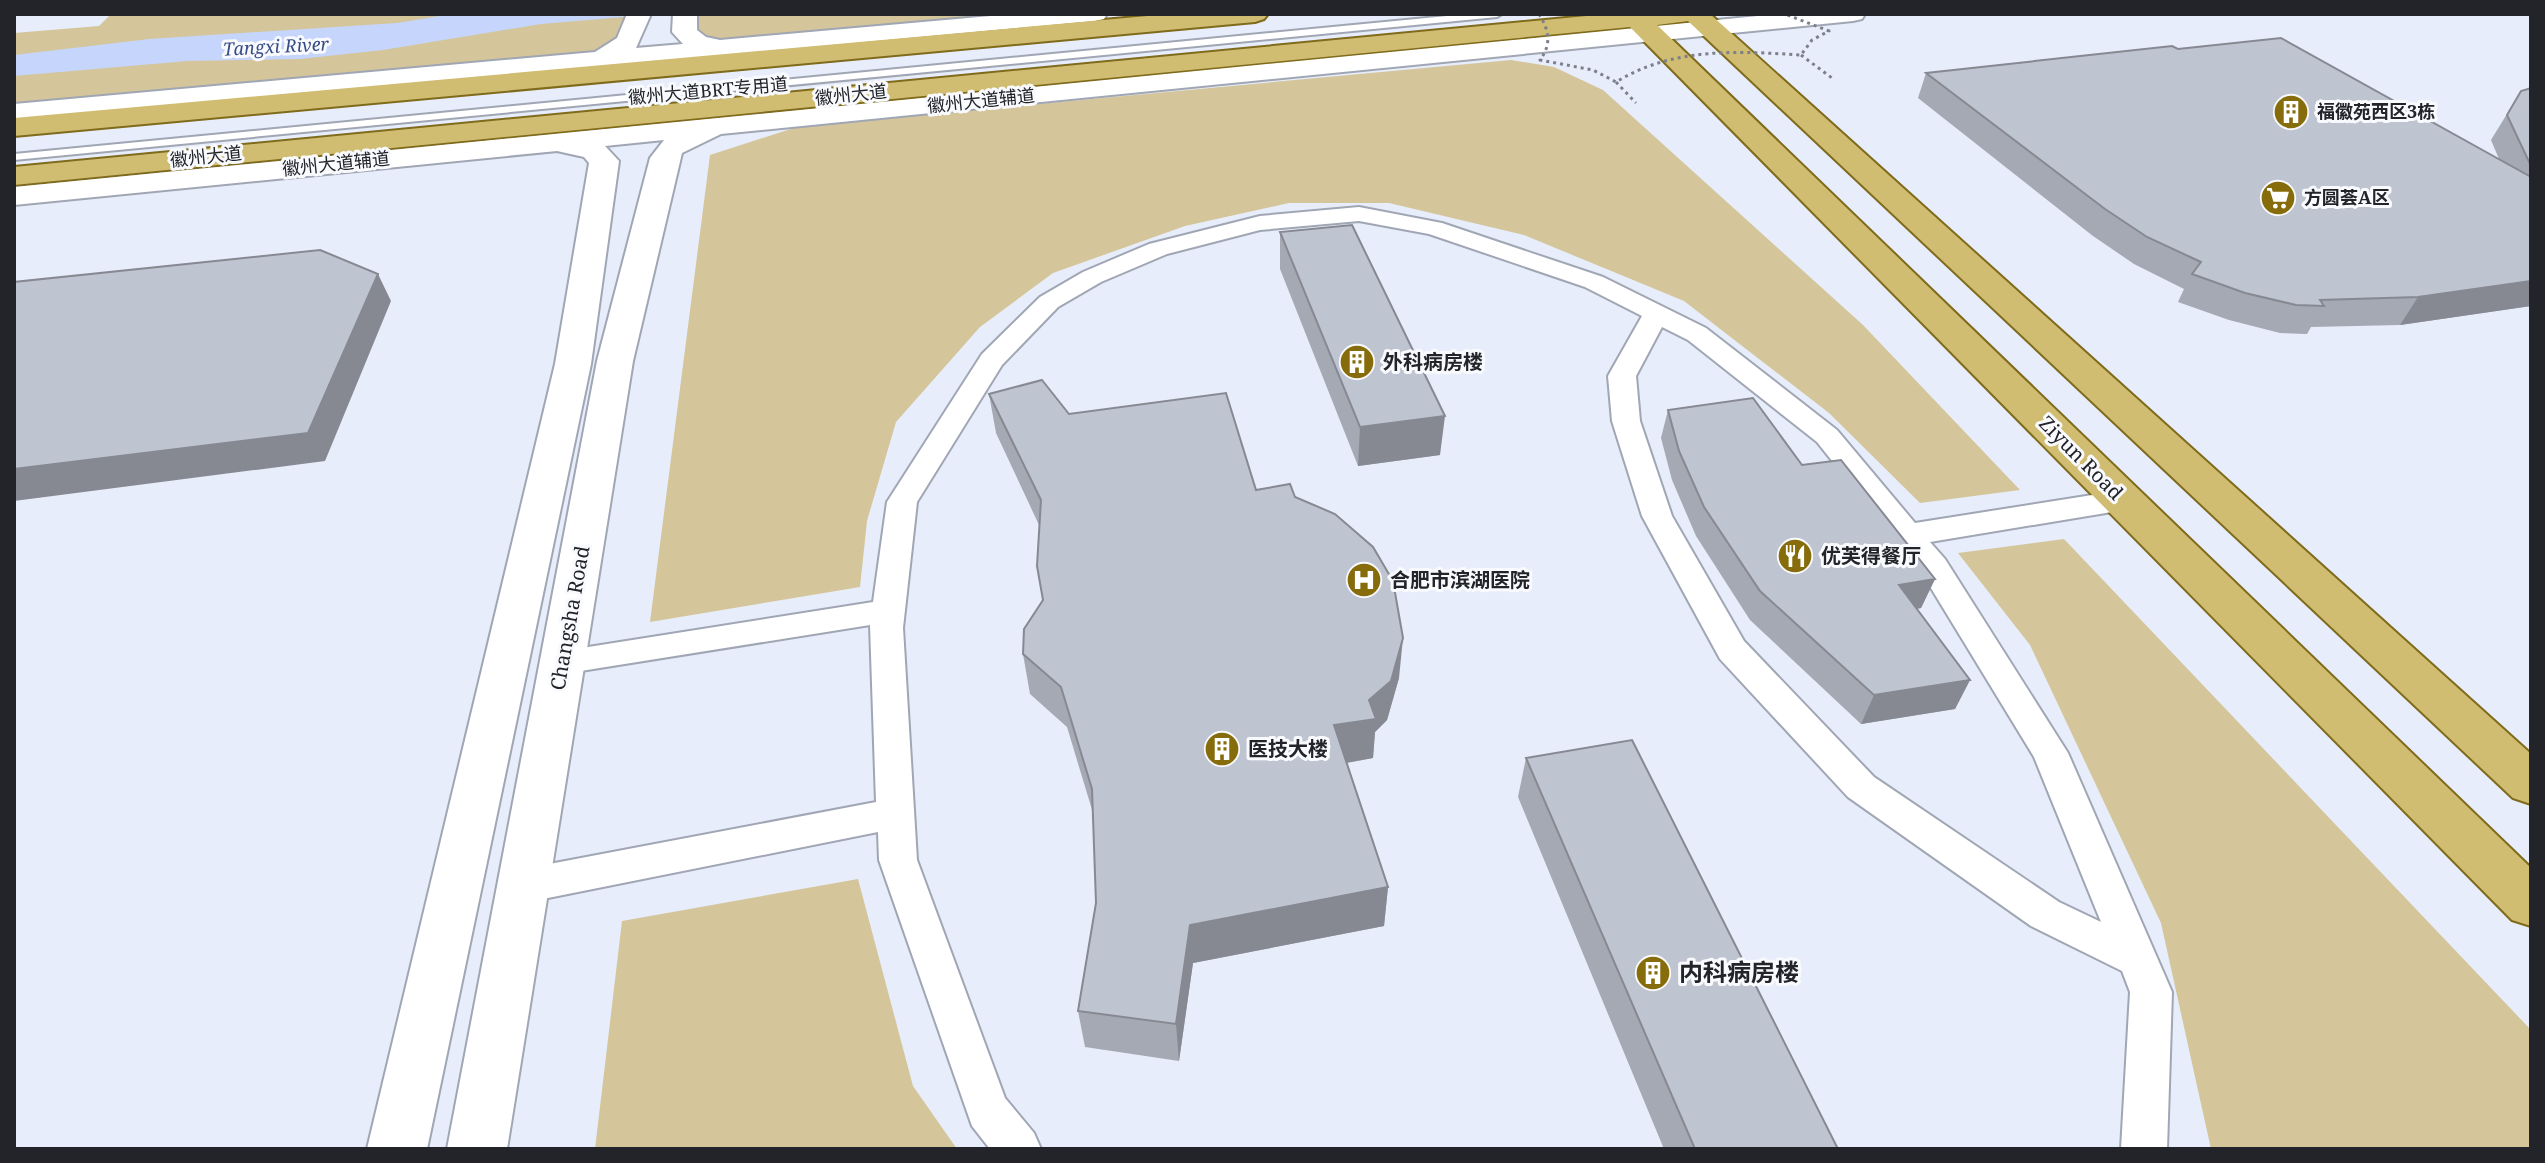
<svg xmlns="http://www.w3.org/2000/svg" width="2545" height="1163" font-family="'Noto Serif','Noto Sans SC',serif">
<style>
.green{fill:#d4c69a}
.water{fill:#c5d5fc}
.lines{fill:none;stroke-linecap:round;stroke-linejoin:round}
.service-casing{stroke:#a0a6b3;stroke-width:4}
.minor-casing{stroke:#a0a6b3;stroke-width:4}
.tertiary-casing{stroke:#a0a6b3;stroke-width:4}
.primary-casing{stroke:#7f6b1b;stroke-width:4}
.path{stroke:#7c8089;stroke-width:3;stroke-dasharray:3 4;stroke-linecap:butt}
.service{fill:#fff;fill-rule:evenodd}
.minor{fill:#fff;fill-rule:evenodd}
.tertiary{fill:#fff;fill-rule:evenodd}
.primary{fill:#d0bd71;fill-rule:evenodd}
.path-bridge{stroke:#7c8089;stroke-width:3;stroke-dasharray:3 4;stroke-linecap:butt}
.wall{fill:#a4a9b4}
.shaded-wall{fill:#868992}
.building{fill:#bfc4d1;stroke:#868992;stroke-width:2}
.labels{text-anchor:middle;stroke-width:6;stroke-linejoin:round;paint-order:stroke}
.far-water-label{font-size:18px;font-style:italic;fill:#374c87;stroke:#f9fafd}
.far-street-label{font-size:18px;fill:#222429;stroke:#f9fafd}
.far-poi-label{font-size:18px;font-weight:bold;fill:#222429;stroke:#f9fafd;text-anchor:start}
.poi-label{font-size:20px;font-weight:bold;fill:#222429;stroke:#f9fafd;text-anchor:start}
.street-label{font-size:20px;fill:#222429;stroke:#f9fafd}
.near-poi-label{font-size:24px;font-weight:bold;fill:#222429;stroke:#f9fafd;text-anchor:start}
</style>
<rect width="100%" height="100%" fill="#e7edfb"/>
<path class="green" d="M111,14H639L601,59L14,112V33L99,26Z
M685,14H1095L697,43Z
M1511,60L1554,67L1603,90L1863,325L2020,490L1920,503L1829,413L1684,301L1524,235L1389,203H1289L1185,226L1053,273L980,327L896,422L867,521L860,587L650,622L710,155L800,126Z
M2064,539L2531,1030V1149H2211L2161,923L2030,645L1958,553Z
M858,879L913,1086L957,1149H595L622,921Z"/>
<path class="water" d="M452,14H659L541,24L383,50L300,59L187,61L14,76V55L149,39L397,23Z"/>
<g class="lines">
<defs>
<path id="service" d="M1468,14H1502L1497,17L14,160V154Z"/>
<path id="minor" d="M1359,207L1442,223L1603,277L1706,328L1837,430L1915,523L2124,490L2135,493L2139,500L2135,507L2124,510L1930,542L1945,559L2068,753L2172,992L2167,1149H2121L2130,992L2122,971L2031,926L1848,797L1720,659L1642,516L1612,421L1608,376L1642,316L1585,287L1429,234L1359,221L1260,230L1167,254L1101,282L1058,307L1002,365L917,502L903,628L917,860L1005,1098L1034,1133L1041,1149H990L972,1126L879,860L878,832L523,903L509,898L503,886L509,874L523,869L876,802L870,625L562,674L550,671L545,662L550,653L873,602L887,502L982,354L1040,297L1083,272L1149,244L1260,216ZM1662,327L1688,340L1817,442L1923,575L2034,757L2101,922L2059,902L1874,777L1744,641L1672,516L1640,421L1636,376Z"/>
<path id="tertiary" d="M627,14H651L636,48L683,44L672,32L673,14H697V30L706,37L720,40L1013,14H1107L1104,19L1095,21L14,120V104L595,52L617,38Z
M1778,14H1865L1862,19L1853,21L721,134L682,153L633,361L507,1149H447L597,361L650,158L664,140L605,146L619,161L591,364L427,1149H367L555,364L589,163L584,157L557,151L14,205V187Z"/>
<path id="primary" d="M1170,14H1268L1264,19L1255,22L14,136V118Z
M1607,14H1710L2531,754V804L2513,798L1688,21L1657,25L2531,868V926L2512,920L1630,27L14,185V167Z"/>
</defs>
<use href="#service" class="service-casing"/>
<use href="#minor" class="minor-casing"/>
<use href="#tertiary" class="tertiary-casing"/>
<use href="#primary" class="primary-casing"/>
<path class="path" d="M1801,55L1832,78
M1616,82L1636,103"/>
<use href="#service" class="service"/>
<use href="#minor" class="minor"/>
<use href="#tertiary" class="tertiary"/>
<use href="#primary" class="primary"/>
<path class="path-bridge" d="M1539,14C1549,30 1552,44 1540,60L1593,70L1616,82C1673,47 1737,51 1801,55L1812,40L1829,31L1785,14"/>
</g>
<path class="wall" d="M2178,49L2499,159L2491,140L2521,91L2531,88V306L2400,325L2311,327L2307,334L2280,333L2229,320L2178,302L2184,289L2134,264L2093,236L1918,98L1926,73Z
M1280,232L1440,455L1358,466L1280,269Z
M989,394L1069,414L1256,490L1295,497L1399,678L1387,720L1375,732L1373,758L1347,763L1388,887L1384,926L1193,963L1179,1061L1085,1047L1078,1011L1096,903L1093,813L1067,727L1030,694L1023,654L1043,600L1039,525L996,433Z
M1668,410L1802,465L1935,579L1921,608L1917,609L1970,680L1955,709L1861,724L1750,620L1696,536L1672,480L1661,438Z
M1526,758L1838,1149H1664L1518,797Z"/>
<path class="shaded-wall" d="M378,274L391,301L325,461L14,501V469Z
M2531,281V306L2400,325L2418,297Z
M1445,416L1440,455L1358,466L1360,427Z
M1935,579L1921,608L1886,614L1899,585Z
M1403,638L1399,678L1387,720L1375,732L1373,758L1333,765L1334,725L1369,700Z
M1970,680L1955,709L1861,724L1874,695Z
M1388,887L1384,926L1193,963L1179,1061L1176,1024L1190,925Z"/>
<path class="building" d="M2281,38L2531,177V281L2418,297L2320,300L2324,306L2296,305L2245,293L2192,274L2201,262L2147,237L2105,209L1926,73L2172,46L2178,49Z
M2531,88V166L2507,115L2521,91Z
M1352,225L1445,416L1360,427L1280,232Z
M320,250L378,274L308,433L14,469V282Z
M1042,380L1069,414L1226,393L1256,490L1290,484L1295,497L1335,514L1373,547L1393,581L1403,638L1391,681L1369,700L1376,719L1334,725L1388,887L1190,925L1176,1024L1078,1011L1096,903L1092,789L1061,687L1023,654L1024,629L1043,600L1037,566L1041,500L989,394Z
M1753,398L1802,465L1841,460L1935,579L1899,585L1970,680L1874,695L1760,591L1704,507L1679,451L1668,410Z
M1632,740L1838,1149H1695L1526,758Z"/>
<defs>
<symbol id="building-disc" viewBox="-11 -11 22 22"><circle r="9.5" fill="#866c0a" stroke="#f9fafd"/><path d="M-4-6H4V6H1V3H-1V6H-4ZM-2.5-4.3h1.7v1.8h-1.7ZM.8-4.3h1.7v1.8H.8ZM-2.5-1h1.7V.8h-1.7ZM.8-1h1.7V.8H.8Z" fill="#fff"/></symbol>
<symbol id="supermarket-disc" viewBox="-11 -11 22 22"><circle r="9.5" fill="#866c0a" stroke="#f9fafd"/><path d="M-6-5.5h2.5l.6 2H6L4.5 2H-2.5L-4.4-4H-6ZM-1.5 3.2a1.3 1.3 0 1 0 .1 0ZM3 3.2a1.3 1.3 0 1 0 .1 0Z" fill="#fff"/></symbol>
<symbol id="restaurant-disc" viewBox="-11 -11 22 22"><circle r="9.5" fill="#866c0a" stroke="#f9fafd"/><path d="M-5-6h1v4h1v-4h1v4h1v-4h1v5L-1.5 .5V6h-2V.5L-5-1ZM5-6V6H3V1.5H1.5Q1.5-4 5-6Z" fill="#fff"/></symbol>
<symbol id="hospital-disc" viewBox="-11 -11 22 22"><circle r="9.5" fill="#866c0a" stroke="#f9fafd"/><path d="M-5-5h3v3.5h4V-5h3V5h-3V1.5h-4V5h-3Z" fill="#fff"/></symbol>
</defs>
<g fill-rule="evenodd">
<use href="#building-disc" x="2271" y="92" width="40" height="40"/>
<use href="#supermarket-disc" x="2258" y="178" width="40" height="40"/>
<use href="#building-disc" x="1337" y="342" width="40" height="40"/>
<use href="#restaurant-disc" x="1775" y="536" width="40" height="40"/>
<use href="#hospital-disc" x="1344" y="560" width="40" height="40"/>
<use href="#building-disc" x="1202" y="729" width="40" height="40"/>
<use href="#building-disc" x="1633" y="953" width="40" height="40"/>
</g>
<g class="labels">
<g class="far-water-label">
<text transform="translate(276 47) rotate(-3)" y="6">Tangxi River</text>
</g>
<g class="far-street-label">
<text transform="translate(708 91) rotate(-5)" y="6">徽州大道BRT专用道</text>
<text transform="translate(851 95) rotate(-6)" y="6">徽州大道</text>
<text transform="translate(981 101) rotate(-6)" y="6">徽州大道辅道</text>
<text transform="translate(206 157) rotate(-6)" y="6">徽州大道</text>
<text transform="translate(336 164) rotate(-6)" y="6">徽州大道辅道</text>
</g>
<g class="far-poi-label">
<text x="2317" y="118">福徽苑西区3栋</text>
<text x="2304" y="204">方圆荟A区</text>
</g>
<g class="poi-label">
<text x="1383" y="369">外科病房楼</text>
<text x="1821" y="563">优芙得餐厅</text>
<text x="1390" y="587">合肥市滨湖医院</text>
<text x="1248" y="756">医技大楼</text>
</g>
<g class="street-label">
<text transform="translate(2081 458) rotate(45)" y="7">Ziyun Road</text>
<text transform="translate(570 618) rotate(-80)" y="7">Changsha Road</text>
</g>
<g class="near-poi-label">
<text x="1679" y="981">内科病房楼</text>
</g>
</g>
<rect width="2545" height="1163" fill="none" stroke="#222429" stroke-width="32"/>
</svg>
